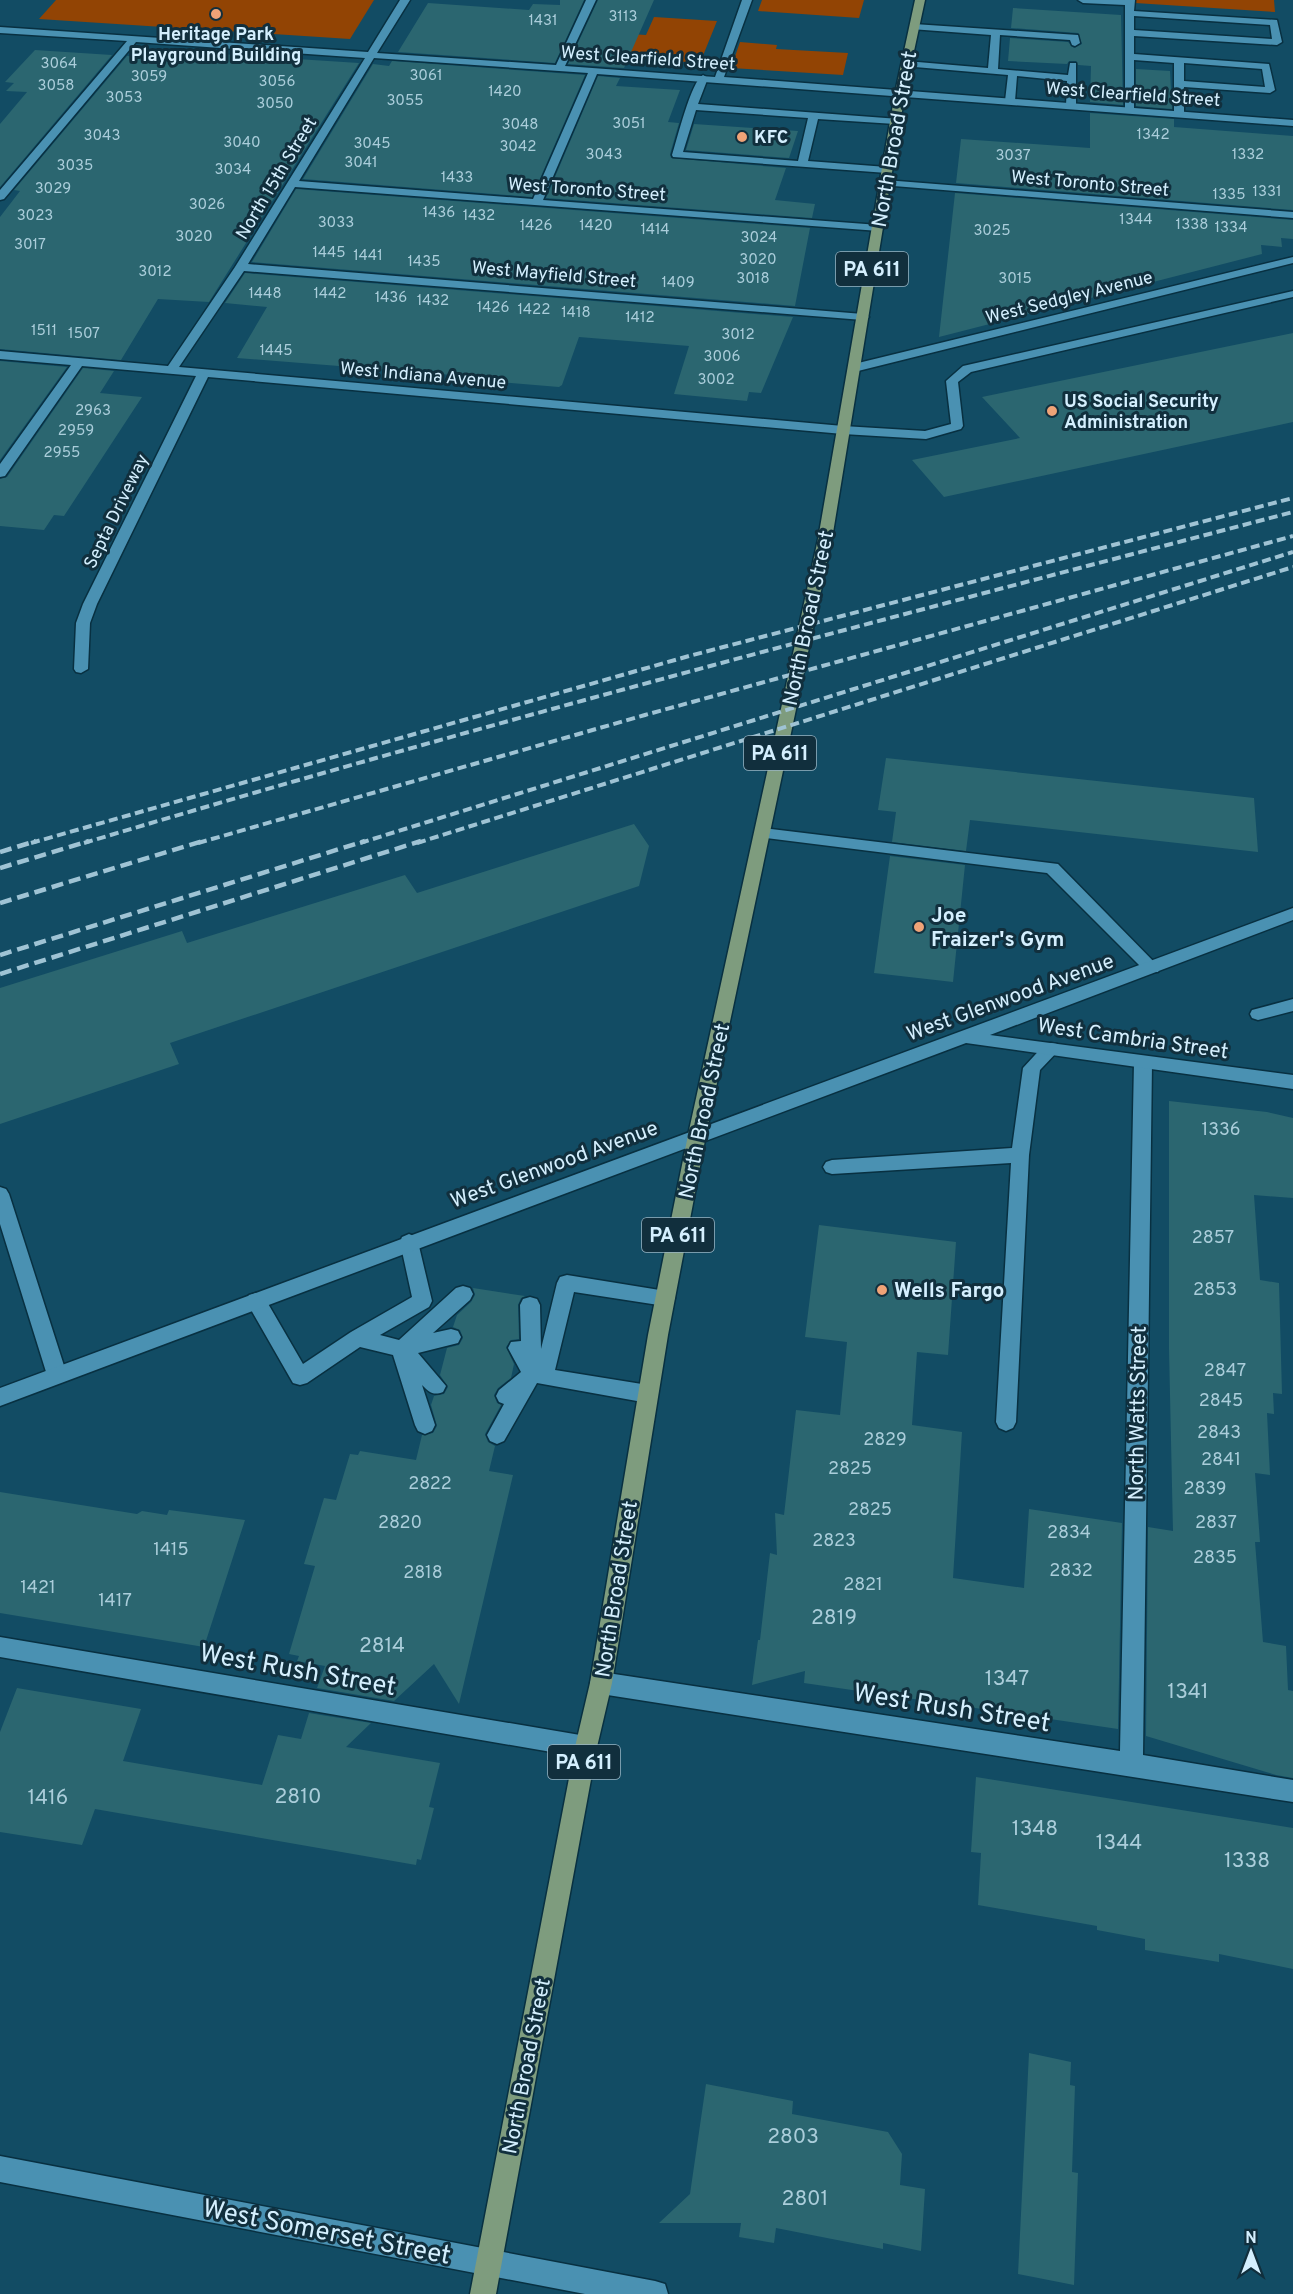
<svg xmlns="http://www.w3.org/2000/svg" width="1293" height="2294" font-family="Overpass,sans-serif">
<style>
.green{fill:#924404}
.building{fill:#2b6670}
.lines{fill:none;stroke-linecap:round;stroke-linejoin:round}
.lane-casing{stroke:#083041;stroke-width:3}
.street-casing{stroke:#083041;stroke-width:3}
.secondary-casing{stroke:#083041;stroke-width:3}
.primary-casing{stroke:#083041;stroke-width:3}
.lane{fill:#4a91b2;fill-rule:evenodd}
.street{fill:#4a91b2;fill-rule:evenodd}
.secondary{fill:#4a91b2;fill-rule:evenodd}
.primary{fill:#7e9c7e;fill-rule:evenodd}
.rail-far1{stroke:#9fc3d4;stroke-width:4;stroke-dasharray:9 4.5;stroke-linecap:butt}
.rail{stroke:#9fc3d4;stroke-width:4.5;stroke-dasharray:12 6;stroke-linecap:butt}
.poi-dot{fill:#efa377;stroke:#112f3d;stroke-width:2}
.labels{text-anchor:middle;stroke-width:6;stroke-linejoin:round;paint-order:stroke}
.far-number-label{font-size:15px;fill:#aacdda}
.far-poi-label{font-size:18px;font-weight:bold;fill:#d4effe;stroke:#112f3d;text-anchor:start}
.far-street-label{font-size:18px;fill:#d4effe;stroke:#112f3d}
.number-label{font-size:18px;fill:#aacdda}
.shield{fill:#112f3d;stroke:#9ab5c4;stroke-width:1.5}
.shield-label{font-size:20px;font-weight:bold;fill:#d4effe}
.street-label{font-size:21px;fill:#d4effe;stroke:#112f3d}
.poi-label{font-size:21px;font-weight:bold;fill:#d4effe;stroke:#112f3d;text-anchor:start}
.near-number-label{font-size:21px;fill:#aacdda}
.near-street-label{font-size:26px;fill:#d4effe;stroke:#112f3d}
</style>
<rect width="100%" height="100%" fill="#124c64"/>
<path class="green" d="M56,0H374L350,39L39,19Z
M762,0H864L859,18L758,11Z
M1135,0H1274L1275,12L1135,3Z
M654,17L717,21L700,63L604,56L615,33L646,35Z
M740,42L777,45L776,49L848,53L843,75L731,68Z"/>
<path class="building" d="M560,0H584L555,63L398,52L428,3L529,10L533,4L560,5Z
M598,0H654L624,68L568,64Z
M1013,8L1121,15L1123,105L1090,102L1091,66L1078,65L1076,61H1069L1067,64L1008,61L1010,38L1068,42L1074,48L1082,44L1078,33L1011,28Z
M35,50L112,55L0,187V124L27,92L6,91L14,83L5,82Z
M159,50L359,63L209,302L158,299L121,360L0,349V217L20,191L14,190L127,56L153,57Z
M392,61L585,75L532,197L303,179L373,64L389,66Z
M1136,69L1170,71L1172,109L1136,106Z
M598,76L620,78L616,86L680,90L668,122L679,123L670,154L671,158L786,168L775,200L815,204L812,218L546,198Z
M1090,113L1174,119V127L1293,136V210L956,183L961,139L1090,148Z
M694,124L798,131L789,158L686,150Z
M296,189L810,228L795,306L252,262Z
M955,193L1293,220V239L1281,238L1282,247L1261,245L1262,254L939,337Z
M245,273L793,317L761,393L749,392L747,401L674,394L689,346L579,337L562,385L559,387L451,378L452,375L237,358L267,307L225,303Z
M1293,333V422L944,497L912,460L1020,438L982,397Z
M0,361L67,367L0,460Z
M83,368L114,371L100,393L142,397L64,516L54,515L44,530L0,526V479L7,477Z
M886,758L1254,798L1258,852L970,820L966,851L892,842L896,812L878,810Z
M634,824L649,846L639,886L170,1043L179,1064L0,1124V988L182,931L187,943L405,875L417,893Z
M890,856L965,865L953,982L874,973Z
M1169,1101L1267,1112L1293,1118V1198L1254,1195L1260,1280L1279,1283L1282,1394L1273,1393L1274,1414L1267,1413L1270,1475L1255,1473L1260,1542H1255L1263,1642L1286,1646L1288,1690L1293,1691V1778L1276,1775L1146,1736L1148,1527L1173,1531L1169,1349Z
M819,1225L956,1242L948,1355L917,1352L912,1425L962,1432L953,1578L1024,1588L1029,1509L1122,1523L1118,1729L804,1683L805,1671L752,1685L758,1640H760L770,1553L777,1555L775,1513L784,1515L796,1410L840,1415L847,1342L805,1337Z
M473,1288L525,1296L521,1298L518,1305L519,1339L511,1340L506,1347L514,1364L511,1378L498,1388L494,1395L497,1403L501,1405L485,1434L488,1442L495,1446L489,1471L513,1475L459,1704L434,1664L394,1701L317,1688L325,1666L297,1661L299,1656L289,1654L315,1566L304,1564L324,1498L336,1500L350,1454L358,1455L360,1451L416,1460L422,1435L433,1433L437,1426L431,1405L434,1396L444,1394L448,1387L440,1375L447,1348L459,1345L463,1338L460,1330L453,1327L457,1315L471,1302L475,1295Z
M0,1492L137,1514L142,1511L167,1515L169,1510L245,1520L204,1647L0,1613Z
M17,1688L141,1709L123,1761L262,1785L278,1735L301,1739L309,1713L371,1723L346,1747L440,1763L429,1807L434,1808L421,1860L417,1859L416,1865L95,1809L82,1845L0,1832V1732Z
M976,1777L1293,1828V1969L1219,1954V1962L1145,1950V1939L1097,1930V1926L978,1905L981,1853L971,1852Z
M1029,2053L1071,2062L1070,2085L1075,2086L1072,2172L1078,2173L1074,2285L1018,2274Z
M706,2084L793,2101L792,2114L888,2132L902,2154L900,2185L925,2189L921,2251L883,2243V2249L776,2228L774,2243L739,2237L741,2223H659L690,2194Z"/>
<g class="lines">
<defs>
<path id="lane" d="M1078,0H1135L1134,11L1277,20L1282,42L1277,45L1134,36V54L1269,64L1275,90L1270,93L1184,87V114L1179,117L1174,114V63L1134,60V111L1125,113V5L1083,3ZM1134,16L1270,25L1272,39L1134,30ZM1184,63L1262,69L1265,87L1184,81Z
M914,24L1078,35L1080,43L1075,46L1072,45L1070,40L1000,35L998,69L1068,75L1070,63H1076V106L1071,109L1066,106L1067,81L1017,76L1015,101L1010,104L1005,101L1008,75L903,66V62L906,61L988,68L991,35L911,29V25Z
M703,75L708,78L698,104L899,119L900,121L895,124L818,119L808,161L887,167L892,170L887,173L673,157L672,155C677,140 691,81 703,75ZM696,110L808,118L798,161L683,152Z
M1293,291V297L971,372L958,382L963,426L961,429L926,439L843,434L837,430L843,426L925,431L951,424L946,381L963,366Z
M763,828L1058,864L1160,968L1158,972H1146L1047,873L758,837L755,833L758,829Z
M1293,999V1011L1258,1020L1252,1018L1250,1014L1252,1010Z
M1051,1043L1057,1044L1060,1049L1040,1070L1029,1155L1016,1422L1013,1428L1006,1431L999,1428L996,1422L1011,1163L832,1174L826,1172L823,1167L826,1162L832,1160L1012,1148L1023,1068L1045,1044Z
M0,1187L6,1189L9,1194L67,1375L64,1381L57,1383L50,1381L47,1375L0,1224Z
M409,1234L416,1237L418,1242L432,1301L429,1307L380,1335L399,1340L456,1288L463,1286L470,1288L473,1294L470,1300L433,1333L451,1329L458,1331L461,1337L458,1343L418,1353L446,1386L443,1392C433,1396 429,1392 422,1385L435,1425L432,1431L425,1434L418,1431L415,1425L393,1355L360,1347L307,1383L300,1385L293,1383L246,1301L249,1295L256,1293L263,1295L303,1364L351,1332L412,1297L400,1242L402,1237Z
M567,1275L672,1292L675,1298L672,1304L665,1306L574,1292L555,1370L648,1385L655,1388L658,1394L655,1400L648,1403L537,1383L504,1441L497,1444L490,1441L487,1435L504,1404L499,1402L496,1396L499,1390L521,1372L508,1348L511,1342L521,1341L520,1305L523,1299L530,1297L537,1299L540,1305L541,1349L557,1283L560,1277Z"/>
<path id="street" d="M400,0H410L377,53L556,65L586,0H596L565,66L715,77L742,0H752L724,77L1293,120V126L597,74L543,200L879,225L884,228L879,231L295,187L248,264L863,314L869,317L863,320L244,271L179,367L843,426L849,430L843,434L208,377L97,604L90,623L88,669L81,673L76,672L74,669L76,623L83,604L196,376L82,366L5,476L0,477V464L71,365L0,359V351L168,366L235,267L365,58L136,42L4,199L0,200V190L127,41L0,33V27L368,52ZM374,58L559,71L588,73L533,199L299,181Z
M885,180L1293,212V218L881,185L880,183Z
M1293,257V263L854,372L848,368L850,365Z
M1143,1057L1149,1058L1152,1063L1143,1755L1293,1780V1802L601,1694L593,1691L590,1683L593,1675L601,1672L1120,1751L1134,1063L1137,1058Z
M0,1637L586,1736L594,1739L597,1747L594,1755L586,1758L0,1657Z
M0,2156L655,2281L665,2284L668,2294H585L0,2182Z"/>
<path id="secondary" d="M1293,908V920L990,1035L1293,1075V1089L966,1043L0,1406V1388Z"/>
<path id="primary" d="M915,0H925L905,93L832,539L706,1135L668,1335L612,1683L597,1747L496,2294H470L575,1747L590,1683L648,1335L688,1135L818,539L895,93Z"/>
</defs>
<use href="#lane" class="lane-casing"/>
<use href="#street" class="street-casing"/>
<use href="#secondary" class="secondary-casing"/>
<use href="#primary" class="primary-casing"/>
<use href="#lane" class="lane"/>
<use href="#street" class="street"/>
<use href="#secondary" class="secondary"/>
<use href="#primary" class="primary"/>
<path class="rail-far1" d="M31,843L689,656L1293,498
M84,843C484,723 889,618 1293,512
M198,843L645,715L1293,536
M360,843L1293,552
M417,843L1293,567"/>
<path class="rail" d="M0,852L36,841
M0,868L89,841
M0,903L203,841
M0,955L365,841
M0,974L421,841"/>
</g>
<g class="poi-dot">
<circle cx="216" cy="14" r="6"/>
<circle cx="742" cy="137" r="6"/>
<circle cx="1052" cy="411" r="6"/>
<circle cx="919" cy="927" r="6"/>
<circle cx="882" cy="1290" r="6"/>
</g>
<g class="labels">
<g class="far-number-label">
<text x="623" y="21">3113</text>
<text x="543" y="25">1431</text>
<text x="59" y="68">3064</text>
<text x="426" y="80">3061</text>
<text x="149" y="81">3059</text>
<text x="277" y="86">3056</text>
<text x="56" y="90">3058</text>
<text x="505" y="96">1420</text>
<text x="124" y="102">3053</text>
<text x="405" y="105">3055</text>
<text x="275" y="108">3050</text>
<text x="629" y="128">3051</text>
<text x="520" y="129">3048</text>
<text x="1153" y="139">1342</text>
<text x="102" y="140">3043</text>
<text x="242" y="147">3040</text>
<text x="372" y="148">3045</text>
<text x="518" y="151">3042</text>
<text x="604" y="159">3043</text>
<text x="1248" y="159">1332</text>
<text x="1013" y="160">3037</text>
<text x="361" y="167">3041</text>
<text x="75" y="170">3035</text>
<text x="233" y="174">3034</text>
<text x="457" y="182">1433</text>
<text x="53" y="193">3029</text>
<text x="1267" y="196">1331</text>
<text x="1229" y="199">1335</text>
<text x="207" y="209">3026</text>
<text x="439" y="217">1436</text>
<text x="35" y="220">3023</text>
<text x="479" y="220">1432</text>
<text x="1136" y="224">1344</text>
<text x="336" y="227">3033</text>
<text x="1192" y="229">1338</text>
<text x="536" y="230">1426</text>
<text x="596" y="230">1420</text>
<text x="1231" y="232">1334</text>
<text x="655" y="234">1414</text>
<text x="992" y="235">3025</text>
<text x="194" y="241">3020</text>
<text x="759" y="242">3024</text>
<text x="30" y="249">3017</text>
<text x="329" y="257">1445</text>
<text x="368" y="260">1441</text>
<text x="758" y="264">3020</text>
<text x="424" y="266">1435</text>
<text x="155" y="276">3012</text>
<text x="753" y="283">3018</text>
<text x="1015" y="283">3015</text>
<text x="678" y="287">1409</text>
<text x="265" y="298">1448</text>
<text x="330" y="298">1442</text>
<text x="391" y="302">1436</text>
<text x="433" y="305">1432</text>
<text x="493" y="312">1426</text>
<text x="534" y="314">1422</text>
<text x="576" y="317">1418</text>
<text x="640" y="322">1412</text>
<text x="44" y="335">1511</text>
<text x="84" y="338">1507</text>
<text x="738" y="339">3012</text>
<text x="276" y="355">1445</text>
<text x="722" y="361">3006</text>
<text x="716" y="384">3002</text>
<text x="93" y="415">2963</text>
<text x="76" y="435">2959</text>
<text x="62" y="457">2955</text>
</g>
<g class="far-poi-label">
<text x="216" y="40" text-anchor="middle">Heritage Park<tspan x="216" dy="21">Playground Building</tspan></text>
<text x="754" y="143">KFC</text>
<text x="1064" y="407">US Social Security<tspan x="1064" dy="21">Administration</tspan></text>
</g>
<g class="far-street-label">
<text transform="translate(648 58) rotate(4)" y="6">West Clearfield Street</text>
<text transform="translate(1133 94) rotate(4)" y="6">West Clearfield Street</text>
<text transform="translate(276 178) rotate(-59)" y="6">North 15th Street</text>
<text transform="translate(1090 183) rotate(5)" y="6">West Toronto Street</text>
<text transform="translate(587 189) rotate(4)" y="6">West Toronto Street</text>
<text transform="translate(554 274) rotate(5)" y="6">West Mayfield Street</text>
<text transform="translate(1069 297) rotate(-14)" y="6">West Sedgley Avenue</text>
<text transform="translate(423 375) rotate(5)" y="6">West Indiana Avenue</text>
<text transform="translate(116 511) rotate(-64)" y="6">Septa Driveway</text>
</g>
<g class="number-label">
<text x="1221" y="1135">1336</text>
<text x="1213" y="1243">2857</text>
<text x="1215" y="1295">2853</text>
<text x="1225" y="1376">2847</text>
<text x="1221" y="1406">2845</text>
<text x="1219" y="1438">2843</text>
<text x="885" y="1445">2829</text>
<text x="1221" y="1465">2841</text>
<text x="850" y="1474">2825</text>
<text x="430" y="1489">2822</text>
<text x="1205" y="1494">2839</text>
<text x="870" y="1515">2825</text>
<text x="400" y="1528">2820</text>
<text x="1216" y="1528">2837</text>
<text x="1069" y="1538">2834</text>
<text x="834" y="1546">2823</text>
<text x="171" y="1555">1415</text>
<text x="1215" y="1563">2835</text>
<text x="1071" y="1576">2832</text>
<text x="423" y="1578">2818</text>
<text x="863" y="1590">2821</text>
<text x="38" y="1593">1421</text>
<text x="115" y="1606">1417</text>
</g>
<g class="shield">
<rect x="836" y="252" width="72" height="34" rx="4.5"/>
<rect x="744" y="736" width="72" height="34" rx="4.5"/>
<rect x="642" y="1218" width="72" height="34" rx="4.5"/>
<rect x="548" y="1745" width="72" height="34" rx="4.5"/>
</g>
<g class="shield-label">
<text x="872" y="276">PA 611</text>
<text x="780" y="760">PA 611</text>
<text x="678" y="1242">PA 611</text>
<text x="584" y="1769">PA 611</text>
</g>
<g class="street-label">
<text transform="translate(894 139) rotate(-80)" y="7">North Broad Street</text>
<text transform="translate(808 618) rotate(-78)" y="7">North Broad Street</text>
<text transform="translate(1010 997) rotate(-20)" y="7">West Glenwood Avenue</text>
<text transform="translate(1133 1038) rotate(8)" y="7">West Cambria Street</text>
<text transform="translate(704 1111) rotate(-78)" y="7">North Broad Street</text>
<text transform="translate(554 1164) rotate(-20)" y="7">West Glenwood Avenue</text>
<text transform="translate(1137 1413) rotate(-89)" y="7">North Watts Street</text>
<text transform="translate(616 1589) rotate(-81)" y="7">North Broad Street</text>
<text transform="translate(526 2066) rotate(-79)" y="7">North Broad Street</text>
</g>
<g class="poi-label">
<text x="931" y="922">Joe<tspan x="931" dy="24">Fraizer's Gym</tspan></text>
<text x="894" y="1297">Wells Fargo</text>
</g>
<g class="near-number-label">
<text x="834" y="1624">2819</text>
<text x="382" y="1652">2814</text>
<text x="1007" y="1685">1347</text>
<text x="1188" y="1698">1341</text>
<text x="298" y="1803">2810</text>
<text x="48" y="1804">1416</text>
<text x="1035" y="1835">1348</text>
<text x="1119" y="1849">1344</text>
<text x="1247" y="1867">1338</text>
<text x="793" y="2143">2803</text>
<text x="805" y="2205">2801</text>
</g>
<g class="near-street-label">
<text transform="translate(298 1669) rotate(10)" y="9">West Rush Street</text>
<text transform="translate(952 1707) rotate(9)" y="9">West Rush Street</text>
<text transform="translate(327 2231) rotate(11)" y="9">West Somerset Street</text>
</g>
</g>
<g transform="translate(1251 2252)" stroke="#112f3d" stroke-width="4.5" paint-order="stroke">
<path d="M0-4.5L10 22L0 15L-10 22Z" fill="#d4effe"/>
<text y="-9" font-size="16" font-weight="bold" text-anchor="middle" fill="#d4effe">N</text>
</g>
</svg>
